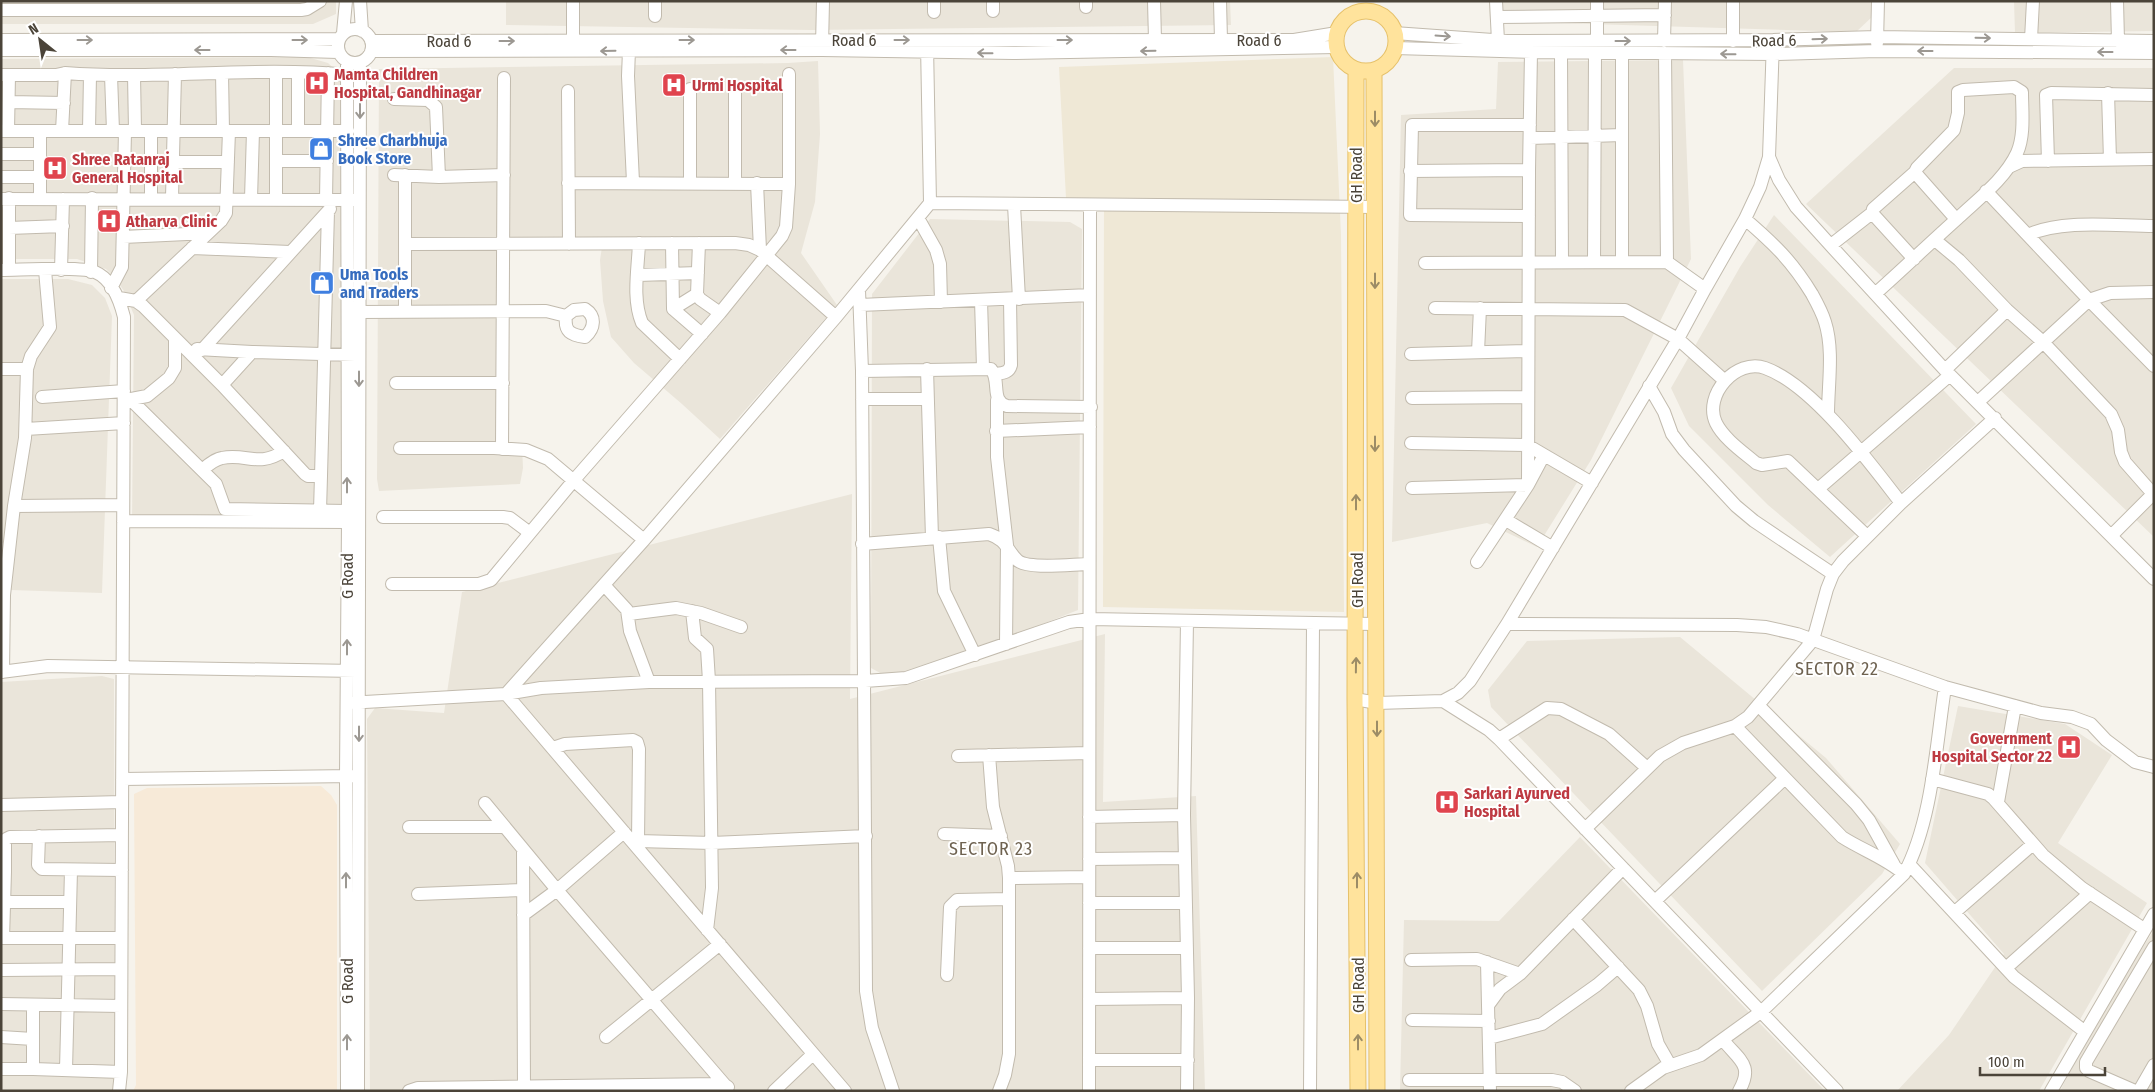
<svg xmlns="http://www.w3.org/2000/svg" width="2155" height="1092" font-family="'Fira Sans Condensed',sans-serif">
<style>
.residential{fill:#eae5da}
.commercial{fill:#f7ead8}
.education{fill:#efe8d6}
.lines{fill:none;stroke-linecap:round;stroke-linejoin:round}
.minor-casing{stroke:#c2bbae;stroke-width:14}
.major-casing{stroke:#e6c16a;stroke-width:17}
.minor{stroke:#fff;stroke-width:12}
.major{stroke:#ffe39c;stroke-width:15}
.oneway{stroke:#9c9892}
.oneway2{stroke:#9c8c66}
.labels{text-anchor:middle;stroke-width:4;stroke-linejoin:round;paint-order:stroke}
.street-label{font-size:16px;fill:#4b4439;stroke:#fff}
.health-label{font-size:16px;font-weight:bold;fill:#be3a42;stroke:#fff;text-anchor:start}
.shop-label{font-size:16px;font-weight:bold;fill:#366cbe;stroke:#fff;text-anchor:start}
.neighbourhood-label{font-size:18px;letter-spacing:1px;fill:#6e6250;stroke:#fff}
</style>
<rect width="100%" height="100%" fill="#f6f3ec"/>
<path class="residential" d="M1,1H336V14L313,24H1Z
M506,1H1230L1231,25L811,30L506,25Z
M1489,1H1873V16L1856,32L1490,21Z
M2014,1H2154V31L2015,33Z
M307,57L328,63L340,74L345,90L341,517L132,523L134,315L124,291L115,278L106,269L77,259H1V59Z
M1683,60L1691,259L1591,460L1537,547L1487,523L1392,542L1401,115L1496,109L1498,62Z
M818,61L820,134L815,202L801,253L837,305L720,439L682,404L634,363L611,337L603,301L600,260L602,247H510L506,443L522,447L523,468L520,484L379,491L377,479L379,69L788,63Z
M1954,68H2154V537L1806,204Z
M1774,215L1976,424L1830,557L1768,505L1689,426L1671,388L1740,267Z
M930,219L1070,222L1082,229L1078,610L1015,635L907,672L884,675L871,668L872,294Z
M1,279H68L92,285L105,298L112,316L102,593L11,590L8,543H1Z
M852,494L850,699L1105,634L1103,802L1196,796L1205,1091H370L367,719L375,708L444,713L462,592Z
M1680,637L1826,758L1900,844L1882,874L1762,991L1491,707L1488,690L1527,641Z
M102,676L114,679L115,1083L113,1091H1V682Z
M1958,706L2065,724L2112,755L2058,843L2147,903L2039,1091H1897L1949,1035L2004,954L1925,863Z
M1580,837L1825,1091H1400L1404,920L1499,921Z
M2154,930V1091H2060L2099,1015Z"/>
<path class="commercial" d="M321,786L331,795L337,805V1091H133L136,1085L134,794L147,788Z"/>
<path class="education" d="M1333,57L1341,235L1344,612L1103,607L1104,199L1066,198L1059,67Z"/>
<g class="lines">
<defs>
<path id="minor" d="M360,1L362,31
M655,1V16
M993,1V11
M1154,1L1155,40
M1220,1L1221,40
M1496,1L1498,41
M1597,1V41
M1733,1V41
M2117,1L2118,41
M1086,7V1
M1,10H301L307,9L320,1
M934,12V1
M1497,17L1665,15
M338 46a17 17 0 1 1 34 0a17 17 0 1 1-34 0Z
M343,33L346,1
M1394,33L1507,41L1773,40L1877,37L2154,41
M2031,39L2033,1
M1,40L339,39
M573,40V1
M371,41L1294,40L1337,33
M1664,41L1665,1
M1877,43L1878,1
M927,45L930,203L1375,207
M822,46L823,1
M1395,48L1531,52L1774,54L1877,51L2154,53
M1,50H271L338,52
M629,50L628,76L633,182
M371,51L822,50L1013,53L1336,47
M1561,52L1562,262
M1622,53V261
M1665,53L1667,262
M65,73C159,80 254,66 348,75
M222,73L223,131
M298,73V131
M1,75H56L65,73L62,131
M111,75L113,131
M134,75L135,130
M735,88V182
M568,91L569,244
M2108,93L2110,160
M394,99L428,100L436,107L439,177L504,175
M9,102L64,103
M89,130L90,75
M1,131H348
M8,131L9,75
M1530,138L1622,135
M1,154H40
M1769,157L1779,180L1796,207L1833,248L1945,370L2154,579
M277,161H327
M2048,161L2046,95L2051,93L2154,95
M172,162H228
M2009,167L2022,161L2154,159
M1410,171L1529,170
M394,175L439,177
M405,175V312
M1,177H40
M690,182V89
M568,183L789,184
M757,183L760,250
M151,198V131
M172,198L175,74
M1,199L356,200
M40,199V131
M251,199L253,131
M276,199V73
M326,200L328,73
M1014,205L1019,299
M1529,216L1410,215L1412,125H1530
M918,218L936,250L940,264L941,302
M1745,219C1774,244 1792,261 1812,294C1817,303 1822,312 1825,322C1834,350 1828,385 1828,414
M9,228L63,226
M2028,235C2062,219 2115,226 2154,226
M123,237L208,233
M1935,240L1959,260L2007,310L2043,342L2111,414L2118,430L2121,452L2125,462L2154,495
M639,243C638,269 632,299 642,323L680,359
M672,243L673,309L702,334
M699,243L697,294L700,299L720,313
M405,244L735,243L749,245L760,250L836,317
M1831,245L1872,213
M192,248L290,252
M1914,259L1872,213L1873,209L1915,172
M1594,262L1595,53
M1425,263L1667,262L1705,289
M1,270C20,270 80,266 95,272C112,279 120,301 124,317L121,1072L119,1091
M9,270V198
M61,270L63,199
M91,272L92,198
M638,275L698,273
M111,288L122,267L125,131
M859,290L862,371L866,991L872,1028L893,1091
M2154,292L2110,293L2089,300L2154,366
M1876,293C1904,268 1930,243 1958,218C1978,199 2005,179 2017,153C2025,135 2022,111 2022,92L2014,87L1963,90L1958,92V113L1954,130L1917,168L1915,172L1918,176L1956,219
M119,298L136,301L143,306L222,385L305,474L308,476H321L320,511
M981,300L983,368
M136,301L221,221L226,213L229,131
M860,305L1090,295
M1435,308L1625,310L1678,339L1725,381
M673,309L697,294
M359,312L546,311L566,316C564,332 571,335 585,337C595,328 596,316 585,309L574,310L566,316
M197,349L252,352
M202,350L330,209
M1478,352L1480,308
M1411,354L1528,351
M1,369H27
M927,369L932,538
M1945,370L2007,310
M862,371L991,369C1001,381 990,401 1007,406L1091,407
M995,374C1003,373 1009,373 1011,365L1010,299
M396,383H503
M222,385L252,352L355,355
M1649,386L1664,412L1672,434L1684,450L1736,506L1754,521L1833,574
M42,397L124,391
M1412,398L1528,397
M862,399H927
M126,400L147,396L169,378L175,368V340
M131,400L216,484L225,509L347,511
M997,400V457L1007,545L1006,644
M1978,402L2089,300L1986,191
M26,429L124,423
M996,431L1090,427
M1411,443L1527,445L1592,483
M400,448H494L526,450L548,459L644,540
M502,449L504,78
M202,470C208,465 215,459 222,458C247,453 258,468 284,451
M321,476L328,211
M1412,488L1528,485L1544,455
M1818,489L1950,375
M14,506L123,505
M383,517H503L510,518L530,533
M1506,520L1553,548
M123,521L348,522
M1867,536L1788,461L1762,465L1756,463C1743,452 1724,439 1716,423C1703,395 1736,358 1765,368C1813,385 1870,463 1901,503
M2111,536L2154,493
M939,537L944,591L975,655
M862,544L989,534C1007,540 1006,549 1017,560C1027,570 1073,564 1089,564
M1477,562L1528,485L1529,170L1531,52
M392,584H479L491,580L574,480L720,313L782,236L786,227L789,184V74
M604,585L627,610L630,631L649,682
M692,611L695,638L707,649L709,681L712,888L707,930
M629,614L676,608L701,613L741,627
M1507,624L1737,625L1766,627L1797,634L1945,687L2041,713L2072,717L2091,724L2106,740L2135,762L2154,767
M1,672L48,666L356,671
M3,672L4,595L14,506L25,438L27,369L31,356L50,327L45,270
M1355,699L1377,703L1443,701L1458,693L1470,681L1507,624L1678,339L1705,289L1745,219L1760,187L1769,157L1773,40
M1443,701L1489,730L1499,739L1837,1091
M347,703L506,694L541,688L649,682L865,681L906,678L1069,622L1090,619L1375,624
M1758,705L1856,804L1869,820L1894,865
M1735,726L1842,837C1862,850 1886,858 1904,874
M1499,739L1547,708L1561,709L1609,734L1647,768
M553,748L565,744L633,740L637,742L639,749L638,841
M989,755L993,807L1008,866L1009,878V1054L1005,1075L999,1091
M958,756L1089,753
M122,779L353,776
M1932,779L1988,794L1993,798L2043,855L2082,888L2144,929
M1998,802L2015,706
M485,803L557,890L725,1085
M1,805L122,802
M1184,815L1187,621
M1089,817L1184,815L1188,998L1187,1091
M409,827H505
M1585,829L1660,756L1683,743L1735,726L1748,717L1813,640L1827,589L1833,574L1843,561L1901,503L1995,418
M944,834L1001,836
M39,836L38,865L42,869L122,870
M633,842L638,841L712,843L866,836
M523,849L524,1091
M1089,859L1185,858
M1909,864L2014,977L2084,1031
M1,872H5V842L6,839L10,837L122,835
M1009,878L1089,877
M418,894L523,890
M1655,901L1784,779
M1,902H70
M1089,903H1186
M1955,912L2033,844
M523,915L557,890L624,832
M1573,919L1639,990L1647,1006L1658,1044L1670,1065
M1,938H121
M3,938L5,872
M1089,948H1187
M1411,960L1477,959L1520,974
M1487,962L1490,1091
M2006,968L2090,893
M1,970L121,969
M947,975L950,907L957,900L1009,899
M1089,999L1188,998
M1,1004L121,1006
M1489,1004L1500,989L1520,974L1623,868
M1412,1020L1489,1021
M1,1037L33,1039
M606,1037L720,944
M1489,1038L1542,1024L1597,985L1618,967
M1723,1040C1739,1060 1754,1065 1739,1091
M1090,1060H1188
M1,1069H33L121,1072
M33,1069V1005
M66,1070L71,870
M1409,1080H1552L1562,1082L1575,1091
M347,1091L346,776L348,522L347,62
M358,1091L360,63
M409,1091L418,1088L719,1084L725,1085L728,1087
M774,1091L813,1054
M845,1091L506,694L644,540L836,317L930,203
M1089,1091L1090,205
M1310,1091L1313,623
M1631,1091L1663,1068L1701,1055L1762,1011L1904,874C1932,822 1936,746 1945,687
M2051,1091L2154,914
M2135,1091L2089,1071L2086,1068V1062L2154,947
M2139,1091L2154,1065"/>
<path id="major" d="M1336 41a30 30 0 1 1 60 0a30 30 0 1 1-60 0Z
M1356,70L1355,699L1358,1091
M1374,70L1377,1091"/>
</defs>
<use href="#minor" class="minor-casing"/>
<use href="#major" class="major-casing"/>
<use href="#minor" class="minor"/>
<use href="#major" class="major"/>
</g>
<defs><path id="oneway-shaft" d="M-6 0H5M1.5-3L5.5 0L1.5 3" fill="none" stroke-width="1.6" stroke-linecap="round" stroke-linejoin="round" transform="scale(1.25)"/></defs>
<g class="oneway">
<use href="#oneway-shaft" transform="translate(1443 36) rotate(4)"/>
<use href="#oneway-shaft" transform="translate(1983 38) rotate(1)"/>
<use href="#oneway-shaft" transform="translate(1820 39) rotate(-2)"/>
<use href="#oneway-shaft" transform="translate(85 40)"/>
<use href="#oneway-shaft" transform="translate(300 40)"/>
<use href="#oneway-shaft" transform="translate(687 40)"/>
<use href="#oneway-shaft" transform="translate(902 40)"/>
<use href="#oneway-shaft" transform="translate(1065 40)"/>
<use href="#oneway-shaft" transform="translate(507 41)"/>
<use href="#oneway-shaft" transform="translate(1623 41)"/>
<use href="#oneway-shaft" transform="translate(202 50) rotate(180)"/>
<use href="#oneway-shaft" transform="translate(788 50) rotate(180)"/>
<use href="#oneway-shaft" transform="translate(608 51) rotate(179)"/>
<use href="#oneway-shaft" transform="translate(1148 51) rotate(179)"/>
<use href="#oneway-shaft" transform="translate(1925 51) rotate(-180)"/>
<use href="#oneway-shaft" transform="translate(2105 52) rotate(-180)"/>
<use href="#oneway-shaft" transform="translate(985 53) rotate(-179)"/>
<use href="#oneway-shaft" transform="translate(1728 54) rotate(-179)"/>
<use href="#oneway-shaft" transform="translate(360 111) rotate(90)"/>
<use href="#oneway-shaft" transform="translate(359 379) rotate(90)"/>
<use href="#oneway-shaft" transform="translate(347 485) rotate(-90)"/>
<use href="#oneway-shaft" transform="translate(347 647) rotate(-90)"/>
<use href="#oneway-shaft" transform="translate(359 734) rotate(90)"/>
<use href="#oneway-shaft" transform="translate(346 880) rotate(-90)"/>
<use href="#oneway-shaft" transform="translate(347 1042) rotate(-90)"/>
</g>
<g class="oneway2">
<use href="#oneway-shaft" transform="translate(1375 119) rotate(90)"/>
<use href="#oneway-shaft" transform="translate(1375 281) rotate(90)"/>
<use href="#oneway-shaft" transform="translate(1375 444) rotate(90)"/>
<use href="#oneway-shaft" transform="translate(1356 502) rotate(-90)"/>
<use href="#oneway-shaft" transform="translate(1356 665) rotate(-89)"/>
<use href="#oneway-shaft" transform="translate(1377 729) rotate(90)"/>
<use href="#oneway-shaft" transform="translate(1357 880) rotate(-90)"/>
<use href="#oneway-shaft" transform="translate(1358 1042) rotate(-90)"/>
</g>
<defs>
<symbol id="hospital-square" viewBox="-11 -11 22 22"><rect x="-9" y="-9" width="18" height="18" rx="4" fill="#e0444e" stroke="#fff"/><path d="M-5-5h3v3.5h4V-5h3V5h-3V1.5h-4V5h-3Z" fill="#fff"/></symbol>
<symbol id="shop-square" viewBox="-11 -11 22 22"><rect x="-9" y="-9" width="18" height="18" rx="4" fill="#3f7fe0" stroke="#fff"/><path d="M-5-2.5h2.3a2.7 3.5 0 0 1 5.4 0H5L5.5 6h-11ZM-1.5-2.5h3a1.5 2.3 0 0 0-3 0Z" fill="#fff"/></symbol>
</defs>
<g fill-rule="evenodd">
<use href="#hospital-square" x="303" y="69" width="28" height="28"/>
<use href="#hospital-square" x="660" y="71" width="28" height="28"/>
<use href="#shop-square" x="307" y="135" width="28" height="28"/>
<use href="#hospital-square" x="41" y="154" width="28" height="28"/>
<use href="#hospital-square" x="95" y="207" width="28" height="28"/>
<use href="#shop-square" x="308" y="269" width="28" height="28"/>
<use href="#hospital-square" x="2055" y="733" width="28" height="28"/>
<use href="#hospital-square" x="1433" y="788" width="28" height="28"/>
</g>
<g class="labels">
<g class="street-label">
<text x="854" y="46">Road 6</text>
<text x="1259" y="46">Road 6</text>
<text transform="translate(1774 40) rotate(-1)" y="6">Road 6</text>
<text x="449" y="47">Road 6</text>
<text transform="translate(1356 175) rotate(-90)" y="6">GH Road</text>
<text transform="translate(347 576) rotate(-90)" y="6">G Road</text>
<text transform="translate(1357 580) rotate(-90)" y="6">GH Road</text>
<text transform="translate(347 981) rotate(-90)" y="6">G Road</text>
<text transform="translate(1358 985) rotate(-90)" y="6">GH Road</text>
</g>
<g class="health-label">
<text x="334" y="80">Mamta Children<tspan x="334" dy="18">Hospital, Gandhinagar</tspan></text>
<text x="692" y="91">Urmi Hospital</text>
<text x="72" y="165">Shree Ratanraj<tspan x="72" dy="18">General Hospital</tspan></text>
<text x="126" y="227">Atharva Clinic</text>
<text x="2052" y="744" text-anchor="end">Government<tspan x="2052" dy="18">Hospital Sector 22</tspan></text>
<text x="1464" y="799">Sarkari Ayurved<tspan x="1464" dy="18">Hospital</tspan></text>
</g>
<g class="shop-label">
<text x="338" y="146">Shree Charbhuja<tspan x="338" dy="18">Book Store</tspan></text>
<text x="340" y="280">Uma Tools<tspan x="340" dy="18">and Traders</tspan></text>
</g>
<g class="neighbourhood-label">
<text x="1837" y="675">SECTOR 22</text>
<text x="991" y="855">SECTOR 23</text>
</g>
</g>
<rect width="2155" height="1092" fill="none" stroke="#4b4439" stroke-width="5"/>
<g transform="translate(40 40) rotate(330)" stroke="#ffffff" stroke-width="4" paint-order="stroke">
<path d="M0-4L9 19L0 12L-9 19Z" fill="#4b4439"/>
<text y="-8" font-size="14" font-weight="bold" text-anchor="middle" fill="#4b4439">N</text>
</g>
<path d="M1980 1067v8h125v-8" fill="none" stroke="#4b4439" stroke-width="2.5"/>
<text x="1988" y="1067" font-size="15" fill="#4b4439" stroke="#ffffff" stroke-width="4" paint-order="stroke">100 m</text>
</svg>
